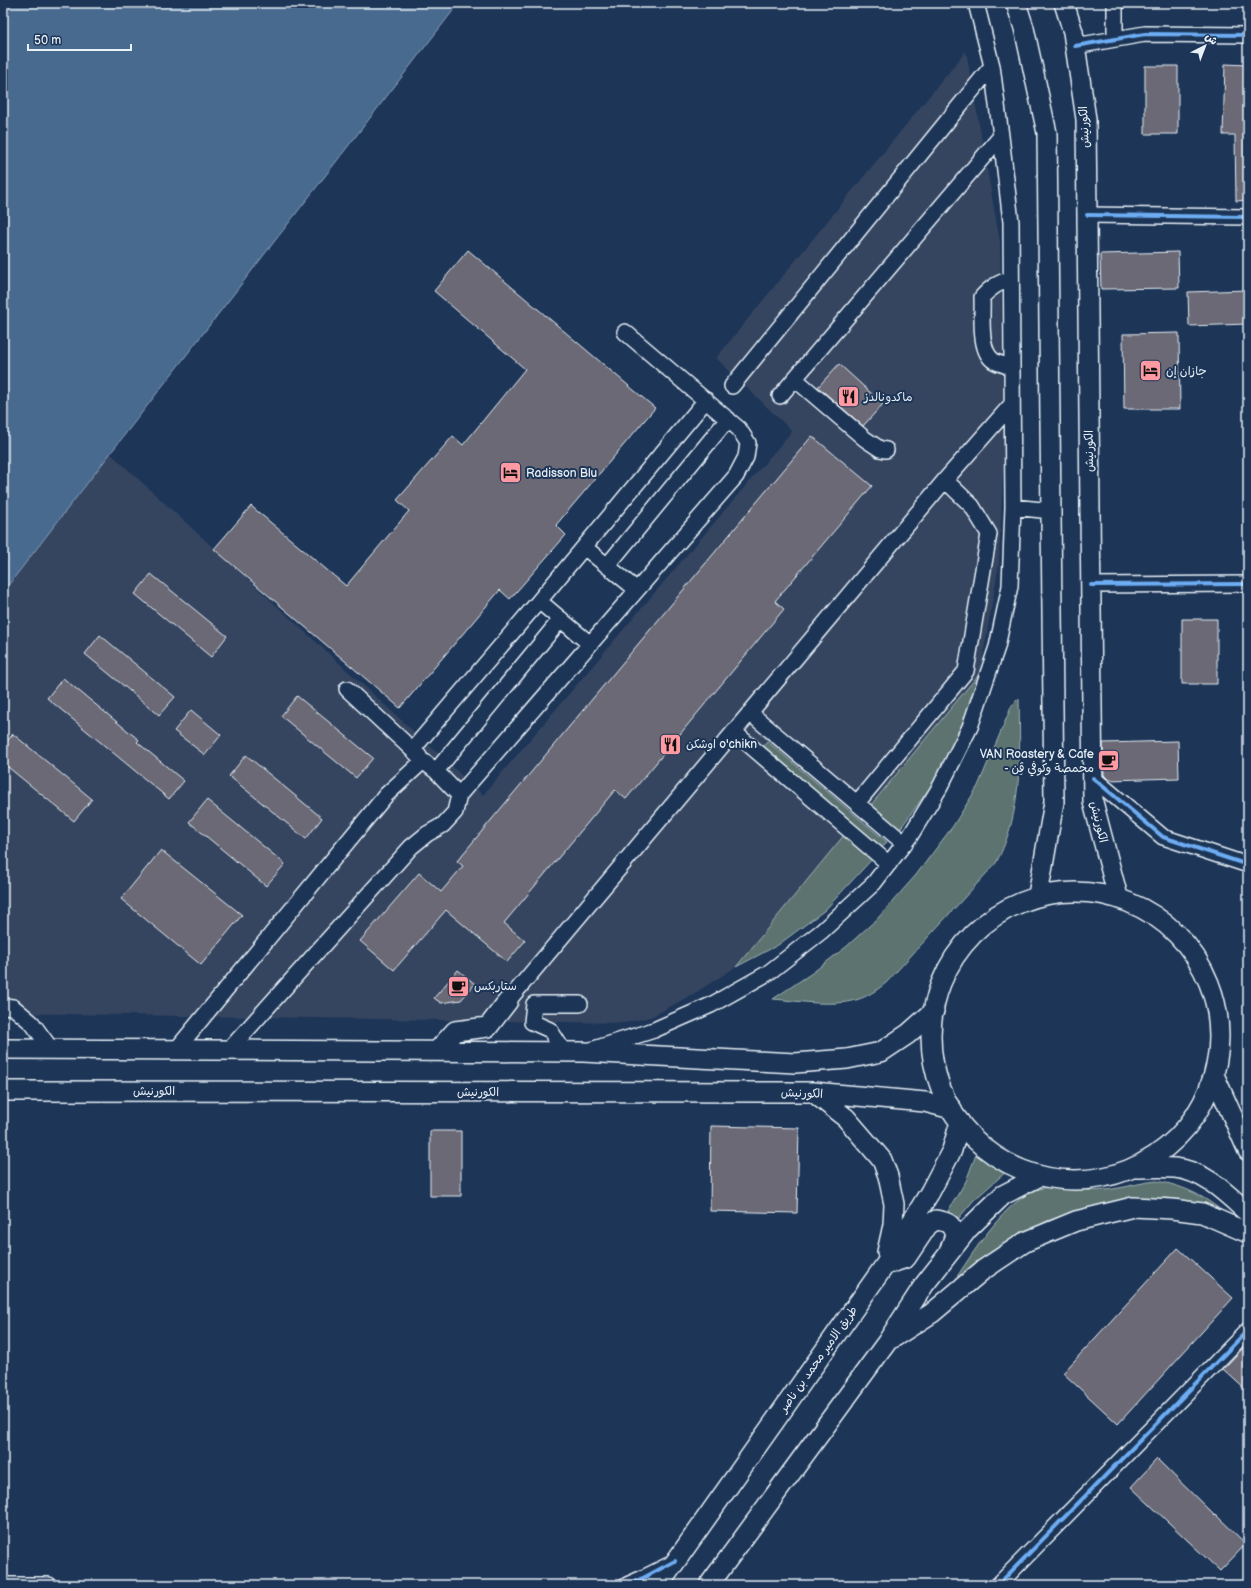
<svg xmlns="http://www.w3.org/2000/svg" width="1251" height="1588" font-family="'Balsamiq Sans','Playpen Sans Arabic',sans-serif">
<style>
.built{fill:#344560}
.green{fill:#5b7370;stroke:#a2b2b4}
.water{fill:#486a8f;stroke:#88a0b9}
.building{fill:#6b6975;stroke:#e8f1f8}
.lines{fill:none;stroke-linecap:round;stroke-linejoin:round}
.minor-casing{stroke:#e8f1f8;stroke-width:18}
.major-casing{stroke:#e8f1f8;stroke-width:22}
.minor{stroke:#1d3557;stroke-width:15}
.major{stroke:#1d3557;stroke-width:19}
.cycleway-casing{stroke:#1d3557;stroke-width:6}
.cycleway{stroke:#6dadf4;stroke-width:4}
.labels{text-anchor:middle;stroke-width:4;stroke-linejoin:round;paint-order:stroke}
.street-label{font-size:12px;fill:#e8f1f8;stroke:#1d3557}
.poi-label{font-size:12px;fill:#e8f1f8;stroke:#1d3557;text-anchor:start}
</style>
<rect width="100%" height="100%" fill="#1d3557"/>
<filter id="ink" filterUnits="userSpaceOnUse"><feTurbulence type="fractalNoise" baseFrequency=".025" numOctaves="2"/><feDisplacementMap in="SourceGraphic" scale="8" xChannelSelector="R" yChannelSelector="G"/><feConvolveMatrix kernelMatrix="1 2 1 2 8 2 1 2 1" color-interpolation-filters="sRGB"/></filter>
<g filter="url(#ink)">
<path class="built" d="M966,51L1000,242L1004,448L999,564L980,673L736,967L695,993L651,1017L624,1023L3,1013V592L110,453L483,795L792,431L716,358Z"/>
<path class="green" d="M980,673L967,718L942,771L900,829L871,805Z
M1019,698C1020,754 1023,813 996,863L886,983C877,990 867,997 856,1000C831,1007 799,1001 773,999L812,973L846,947L878,918L916,875L953,826L978,786L1012,705Z
M767,741L887,842L882,848L762,748Z
M845,834L874,857L825,910L778,945L736,967Z
M977,1152C987,1160 995,1167 1007,1171L974,1200L958,1219L948,1211L966,1181Z
M1157,1181C1186,1186 1208,1198 1229,1217L1201,1205L1168,1198L1126,1200L1098,1205L1047,1221L1026,1232L956,1278C976,1249 1012,1187 1052,1187C1059,1187 1066,1189 1073,1189C1086,1191 1100,1191 1113,1189C1128,1187 1142,1182 1157,1181Z"/>
<path class="water" d="M3,3H459L3,592Z"/>
<path class="building" d="M1225,64L1248,65V200L1236,201L1235,135H1223Z
M1145,66H1178V134H1145Z
M468,250L655,408L556,525L566,535L510,599L500,590L400,708L214,549L251,506L346,586L409,511L397,500L453,436L463,445L525,369L434,291Z
M1178,252L1179,288L1101,289L1100,254Z
M1248,290V324L1189,326L1188,292Z
M1179,333L1180,409H1124L1123,334Z
M839,364L883,404L863,426L818,387Z
M812,436L872,486L775,601L784,609L626,799L615,790L504,923L525,941L507,962L446,910L394,970L360,941L419,873L441,892L463,866L457,861Z
M151,574L227,636L211,657L135,594Z
M1182,619H1217V684H1182Z
M100,635L175,697L159,715L85,654Z
M63,678L139,740L137,742L184,781L169,799L47,698Z
M297,696L373,758L356,778L281,716Z
M191,710L221,735L205,755L174,731Z
M13,734L92,799L74,821L3,763V746Z
M1178,741L1179,778L1109,780L1104,775L1103,743Z
M246,755L322,818L306,839L229,776Z
M207,800L285,864L266,886L189,822Z
M161,850L242,915L201,965L121,899Z
M458,970L475,984L461,1000L441,1003L434,998Z
M711,1126L799,1128L797,1213L710,1211Z
M430,1131H461V1196H430Z
M1178,1248L1233,1298L1118,1424L1063,1373Z
M1248,1343V1392L1223,1369Z
M1157,1459L1215,1516L1216,1515L1246,1544L1220,1571L1131,1487Z"/>
<g class="lines">
<defs>
<path id="minor" d="M1115,3V39
M1075,46L1145,34L1248,35
M1087,215L1248,217
M1011,279C998,283 991,287 982,297C983,314 978,351 994,361C999,364 1006,365 1012,367
M795,379L865,439L880,449L886,450
M732,386L992,66
M780,396L1001,136
M945,480L1012,404
M1013,507L1051,511
M584,547L706,400
M607,566L728,419
M1091,585L1248,584
M590,644L539,601L584,547L637,590
M347,689L419,756
M750,713L905,844
M734,732L889,864
M413,749L539,601
M436,771L561,619
M1093,778L1163,837L1248,865
M459,795L736,476L746,457L748,443L739,429L625,332
M508,1001L945,480L972,506L989,534L966,671L857,803
M3,1006L13,1007L32,1023L51,1049
M176,1050L386,795L423,761L436,771L459,795L455,812L443,825L427,834L411,847L229,1050
M591,1050L654,1030L711,1005L768,973L822,931L874,883L910,836L940,787L970,727L997,647L1010,586L1013,507L1011,222L1001,136L992,66L976,3
M564,1052L550,1030L532,1022L534,1004H580
M3,1585H49
M627,1585L645,1577L675,1562
M998,1585L1248,1330"/>
<path id="major" d="M1016,3L1024,28L1047,133L1054,802L1038,895
M1064,3L1073,32L1086,119L1093,802L1118,897
M931 1036a144 144 0 1 1 288 0a144 144 0 1 1-288 0Z
M3,1049L583,1052L795,1063L847,1059L881,1052L908,1034L934,1011
M437,1051L455,1031L488,1027L508,1001
M1215,1077L1248,1151
M3,1091L813,1092L925,1102L952,1109
M813,1092L846,1118L882,1160L888,1176L894,1204L893,1225L887,1252
M1135,1168C1148,1168 1162,1167 1175,1168C1205,1171 1227,1194 1248,1213
M885,1265L906,1258L928,1225L936,1220C948,1222 951,1223 955,1235L949,1252
M893,1338L932,1313L983,1270L1025,1242L1076,1221L1133,1207L1172,1209L1202,1213L1248,1233
M659,1585L885,1265L930,1192L952,1150L960,1122
M709,1585L887,1342L924,1285L968,1229L1003,1195L1040,1176"/>
</defs>
<use href="#minor" class="minor-casing"/>
<use href="#major" class="major-casing"/>
<use href="#minor" class="minor"/>
<use href="#major" class="major"/>
<defs>
<path id="cycleway" d="M1075,46L1145,34L1248,35
M1087,215L1248,217
M1091,585L1248,584
M1093,778L1163,837L1248,865
M627,1585L645,1577L675,1561
M998,1585L1248,1330"/>
</defs>
<use href="#cycleway" class="cycleway-casing"/>
<use href="#cycleway" class="cycleway"/>
</g>
</g>
<defs>
<symbol id="hotel-square" viewBox="-11 -11 22 22"><rect x="-9" y="-9" width="18" height="18" rx="4" fill="#ff9aa2" stroke="#1d3557"/><path d="M-6-4.5h1.5V1H6V5H4.5V3h-9V5H-6ZM-4 0a1.8 1.8 0 1 1 3.6 0ZM.5 0V-2.5h3Q6-2.5 6 0Z" fill="#111"/></symbol>
<symbol id="restaurant-square" viewBox="-11 -11 22 22"><rect x="-9" y="-9" width="18" height="18" rx="4" fill="#ff9aa2" stroke="#1d3557"/><path d="M-5-6h1v4h1v-4h1v4h1v-4h1v5L-1.5 .5V6h-2V.5L-5-1ZM5-6V6H3V1.5H1.5Q1.5-4 5-6Z" fill="#111"/></symbol>
<symbol id="cafe-square" viewBox="-11 -11 22 22"><rect x="-9" y="-9" width="18" height="18" rx="4" fill="#ff9aa2" stroke="#1d3557"/><path d="M-5.5-4.5H6V0H3Q3 3.5 0 3.5H-2.5Q-5.5 3.5-5.5 0ZM3-3.2v2h1.7v-2ZM-6 4.5H4V6H-6Z" fill="#111"/></symbol>
</defs>
<g fill-rule="evenodd">
<use href="#hotel-square" x="1138" y="358" width="25" height="25"/>
<use href="#restaurant-square" x="836" y="384" width="25" height="25"/>
<use href="#hotel-square" x="498" y="460" width="25" height="25"/>
<use href="#restaurant-square" x="658" y="732" width="25" height="25"/>
<use href="#cafe-square" x="1096" y="748" width="25" height="25"/>
<use href="#cafe-square" x="446" y="974" width="25" height="25"/>
</g>
<g class="labels">
<g class="street-label">
<text transform="translate(1084 127) rotate(-93)" y="4">الكورنيش</text>
<text transform="translate(1089 451) rotate(-91)" y="4">الكورنيش</text>
<text transform="translate(1099 822) rotate(77)" y="4">الكورنيش</text>
<text x="154" y="1095">الكورنيش</text>
<text x="478" y="1096">الكورنيش</text>
<text transform="translate(802 1093) rotate(2)" y="4">الكورنيش</text>
<text transform="translate(818 1359) rotate(-55)" y="4">طريق الامير محمد بن ناصر</text>
</g>
<g class="poi-label">
<text x="1166" y="375">جازان إن</text>
<text x="864" y="401">ماكدونالدز</text>
<text x="526" y="477">Radisson Blu</text>
<text x="686" y="748">اوشكن o'chikn</text>
<text x="1094" y="758" text-anchor="end">VAN Roastery &amp; Cafe<tspan x="1094" dy="14">- محمصة وكوفي ڤِن</tspan></text>
<text x="474" y="990">ستاربكس</text>
</g>
</g>
<rect width="1251" height="1588" fill="none" stroke="#1d3557" stroke-width="16"/>
<rect x="8" y="8" width="1235" height="1572" fill="none" stroke="#e8f1f8" stroke-width="1.5" filter="url(#ink)"/>
<g transform="translate(1205 46) rotate(42)" stroke="#1d3557" stroke-width="3" paint-order="stroke">
<path d="M0-3L7 15L0 10L-7 15Z" fill="#e8f1f8"/>
<text y="-6" font-size="11" font-weight="bold" text-anchor="middle" fill="#e8f1f8">ش</text>
</g>
<path d="M28 44v6h103v-6" fill="none" stroke="#e8f1f8" stroke-width="2"/>
<text x="34" y="44" font-size="12" fill="#e8f1f8" stroke="#1d3557" stroke-width="3" paint-order="stroke">50 m</text>
</svg>
